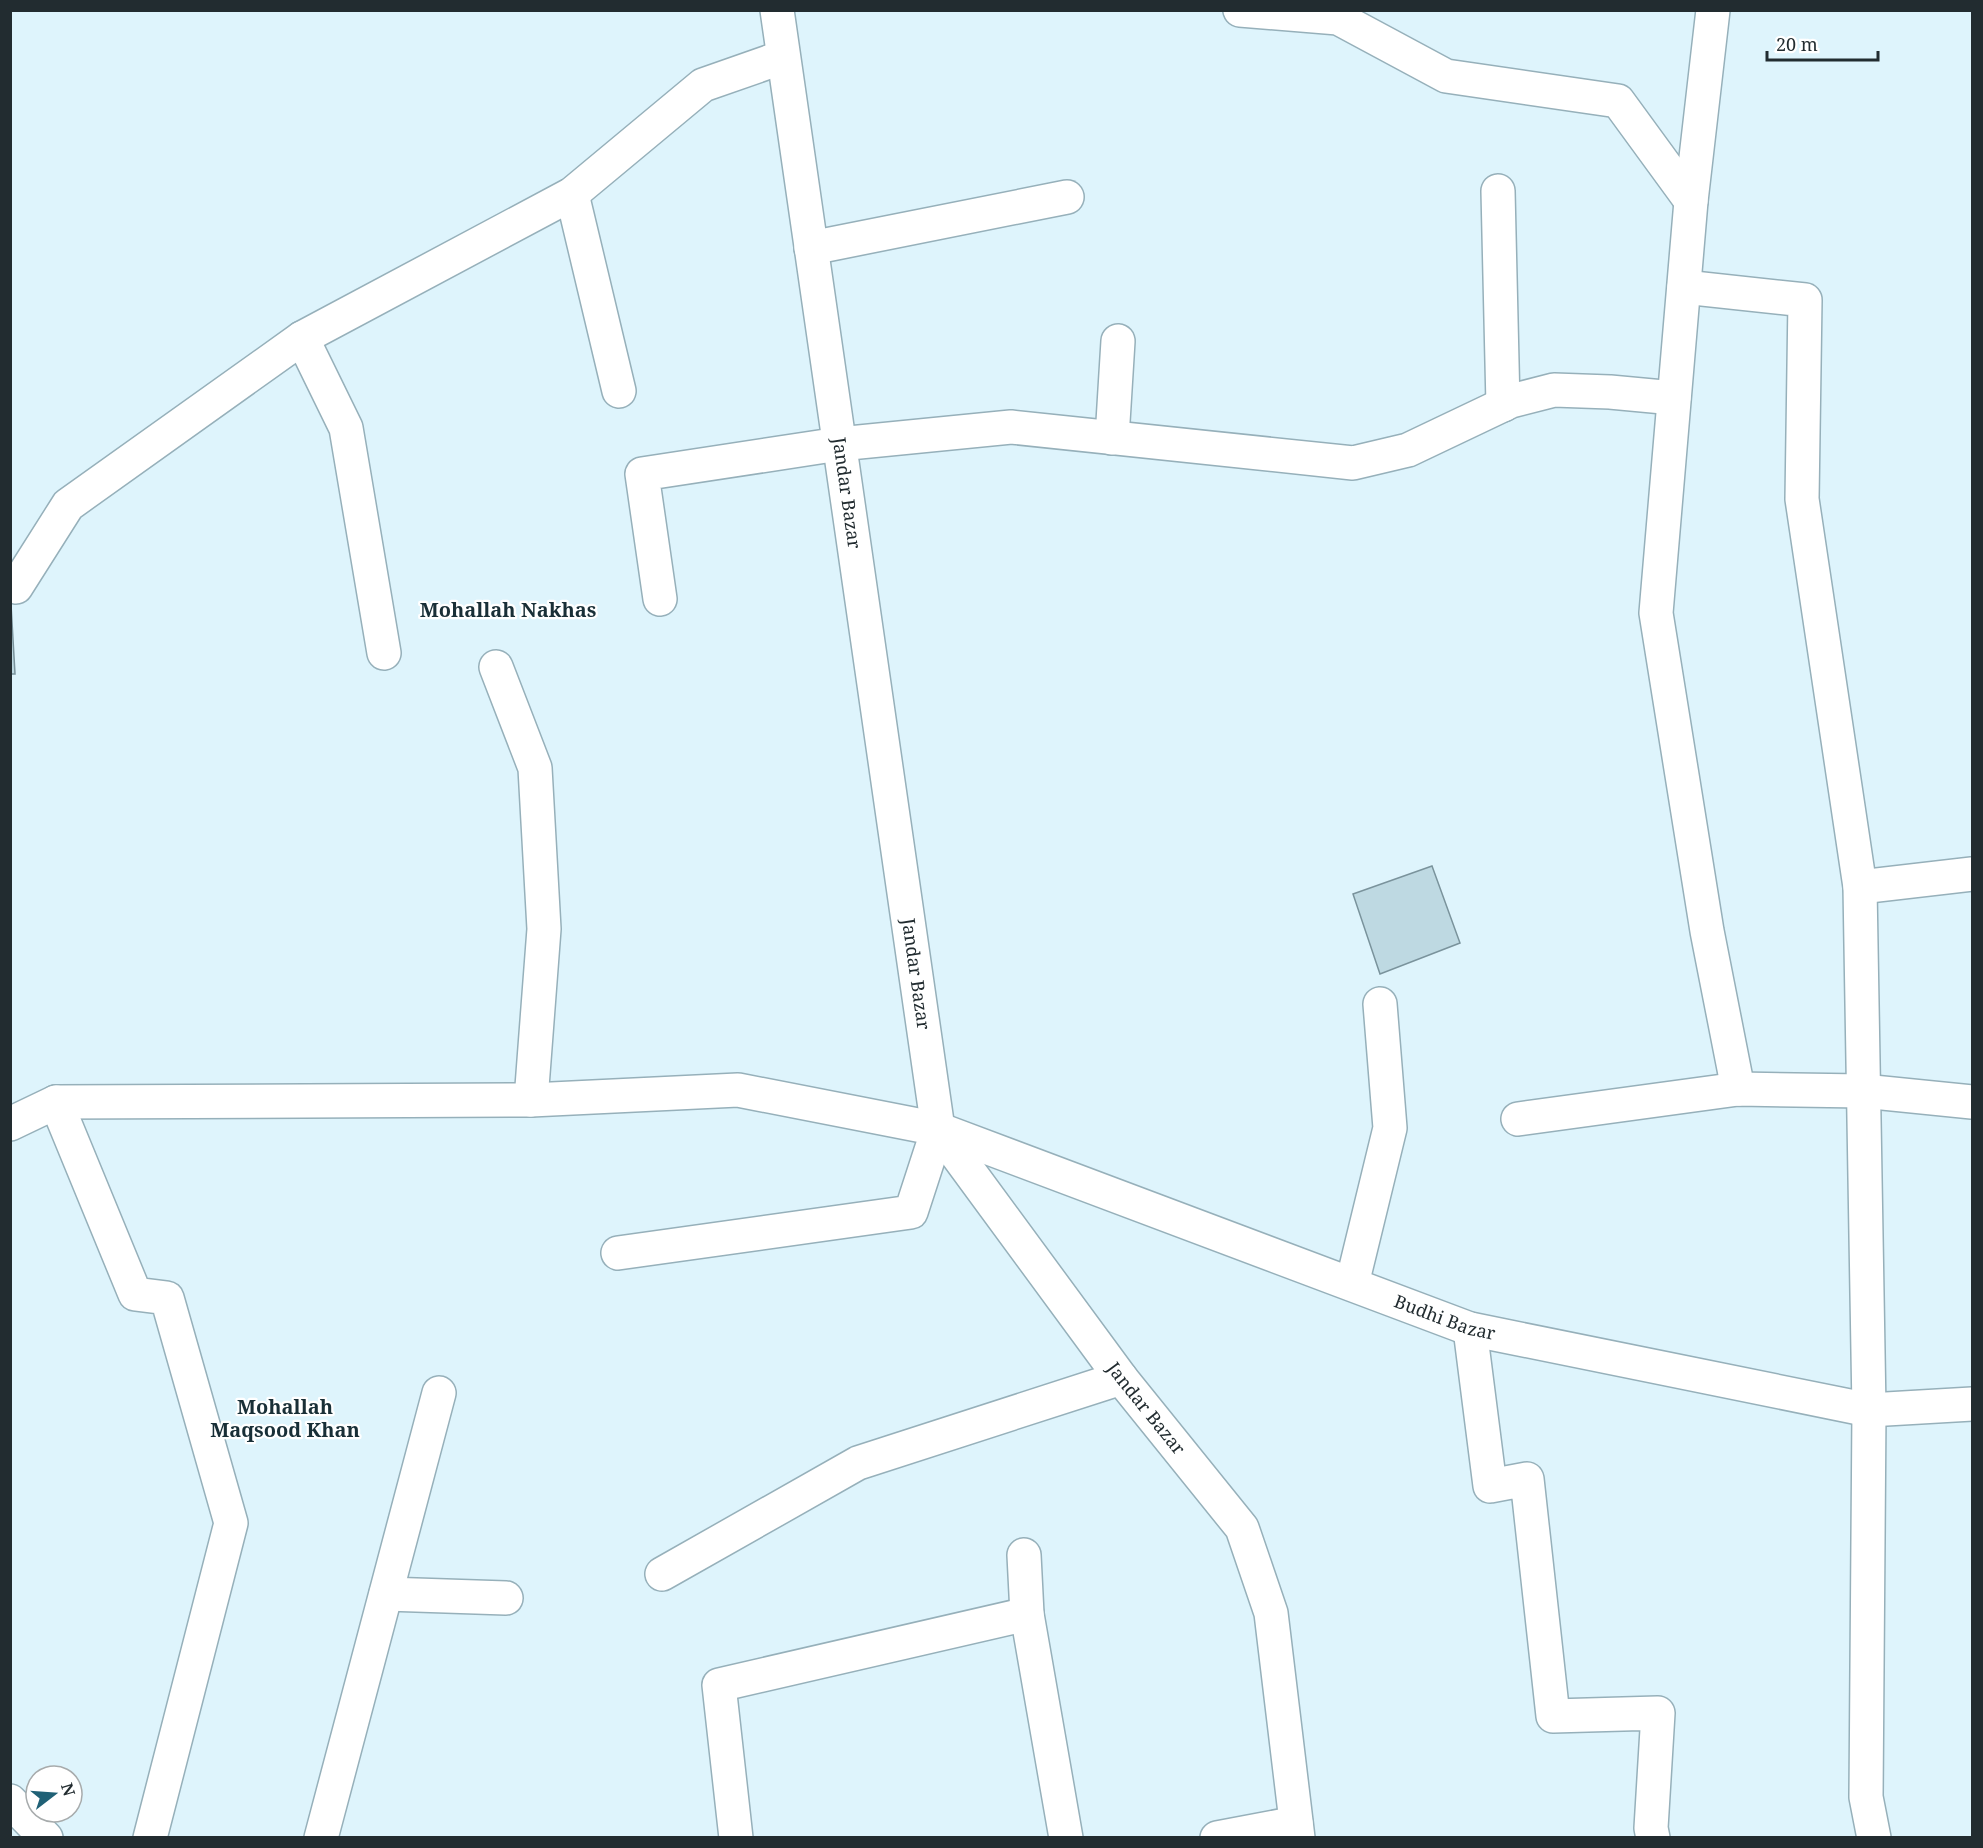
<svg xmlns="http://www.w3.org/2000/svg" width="1983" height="1848" font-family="'Noto Serif',serif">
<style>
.building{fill:#bed9e2;stroke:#7a939c;stroke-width:1.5}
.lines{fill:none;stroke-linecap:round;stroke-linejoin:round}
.minor-casing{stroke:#96b0ba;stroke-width:36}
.minor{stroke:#fff;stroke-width:33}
.labels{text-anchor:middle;stroke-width:4.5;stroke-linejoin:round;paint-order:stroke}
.street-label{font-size:18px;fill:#222c30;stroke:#fff}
.neighbourhood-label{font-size:20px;font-weight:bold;fill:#192f37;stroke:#fff}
</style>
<rect width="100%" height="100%" fill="#def4fc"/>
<path class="building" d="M10,587L15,674H10Z
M1432,866L1460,943L1380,974L1353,894Z"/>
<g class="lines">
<defs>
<g id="minor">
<path id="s1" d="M777,10L938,1129L1121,1378L1242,1528L1271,1613L1298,1838"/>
<path d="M1240,10L1338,18L1446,76L1618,101L1691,201"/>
<path d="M1713,10L1691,201L1656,613L1707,931L1738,1089"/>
<path d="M1498,191L1503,405"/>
<path d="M572,194L619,391"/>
<path d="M811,248L1067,197"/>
<path d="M1684,287L1805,300L1802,499L1860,887L1869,1410L1866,1797L1874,1838"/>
<path d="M302,338L346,428L384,653"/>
<path d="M1112,438L1118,341"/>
<path d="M16,587L68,505L302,338L572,194L703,85L783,57"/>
<path d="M660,599L642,474L839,444L1011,427L1353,463L1408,450L1511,401L1554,390L1610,392L1674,398"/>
<path d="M496,667L535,768L544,929L531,1100"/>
<path d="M1860,887L1972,874"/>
<path d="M56,1102L135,1294L167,1298L231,1523L150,1838"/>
<path d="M1518,1119L1738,1089L1863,1091L1972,1102"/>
<path id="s2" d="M10,1124L56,1102L531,1100L738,1090L938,1129L1470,1329L1869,1410L1972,1404"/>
<path d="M618,1253L911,1212L938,1129"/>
<path d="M1352,1284L1390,1128L1380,1004"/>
<path d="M1470,1329L1490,1486L1527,1479L1553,1716L1658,1713L1651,1828L1653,1838"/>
<path d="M1024,1555L1027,1614L1066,1838"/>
<path d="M662,1574L858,1463L1121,1378"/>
<path d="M386,1594L506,1598"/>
<path d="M10,1801L46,1838"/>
<path d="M321,1838L439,1393"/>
<path d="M736,1838L719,1685L1027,1614"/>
<path d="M1217,1838L1296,1823"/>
</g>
</defs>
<use href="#minor" class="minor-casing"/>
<use href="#minor" class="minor"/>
</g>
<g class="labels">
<g class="street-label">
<text dy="6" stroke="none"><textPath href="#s1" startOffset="488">Jandar Bazar</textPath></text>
<text dy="6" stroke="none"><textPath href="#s1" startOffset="974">Jandar Bazar</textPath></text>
<text dy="6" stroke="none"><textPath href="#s2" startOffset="1478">Budhi Bazar</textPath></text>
<text dy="6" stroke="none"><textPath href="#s1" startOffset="1479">Jandar Bazar</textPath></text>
</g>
<g class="neighbourhood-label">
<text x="508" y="617">Mohallah Nakhas</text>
<text x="285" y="1414">Mohallah<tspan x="285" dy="23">Maqsood Khan</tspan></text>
</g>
</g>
<rect width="1983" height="1848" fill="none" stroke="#222c30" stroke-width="24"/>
<g transform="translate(54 1794) rotate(73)"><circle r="28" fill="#ffffff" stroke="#a7abac" stroke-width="1.5"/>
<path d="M0-4.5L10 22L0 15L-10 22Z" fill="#206176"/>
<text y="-9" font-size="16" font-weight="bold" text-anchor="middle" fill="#222c30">N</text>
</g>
<path d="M1767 51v9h111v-9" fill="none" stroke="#222c30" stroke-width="3"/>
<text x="1776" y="51" font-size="18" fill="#222c30" stroke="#ffffff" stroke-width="4.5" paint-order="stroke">20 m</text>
</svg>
